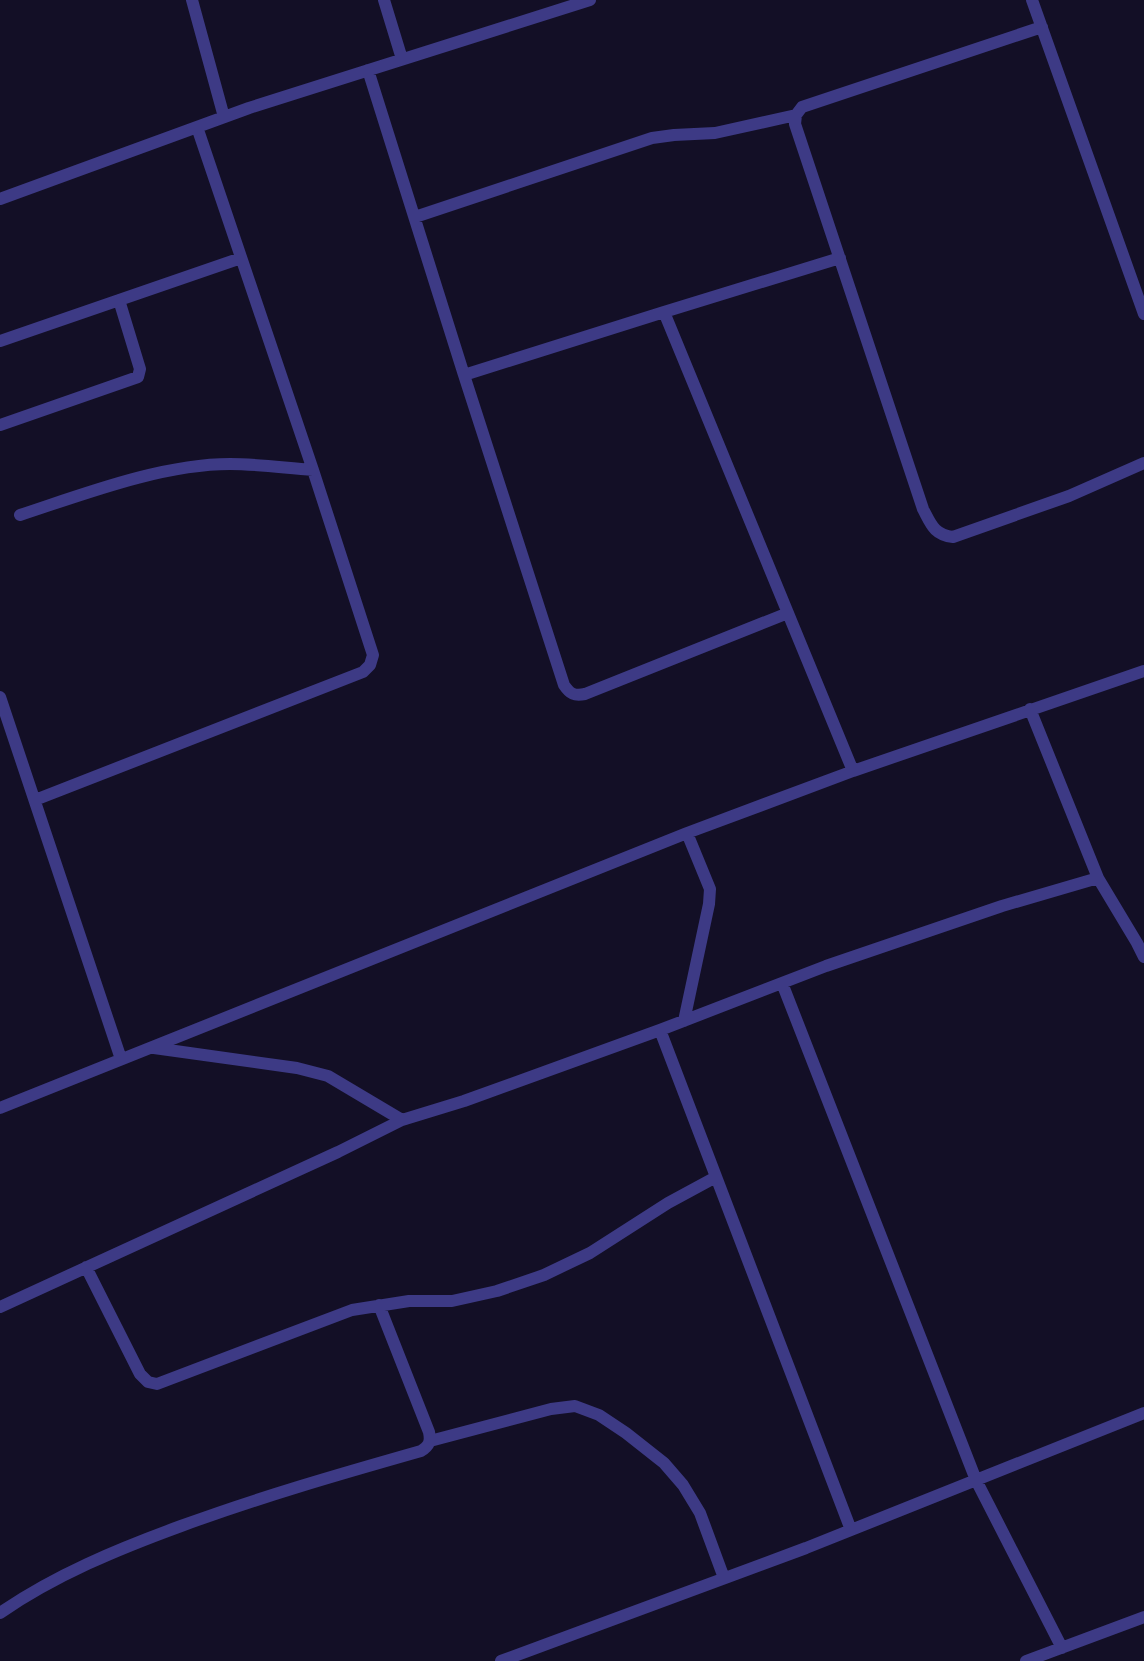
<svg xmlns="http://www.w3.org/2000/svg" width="1144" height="1661" font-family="Figtree,sans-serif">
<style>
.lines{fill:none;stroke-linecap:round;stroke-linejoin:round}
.minor{stroke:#3d3a85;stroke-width:12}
</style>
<rect width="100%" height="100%" fill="#130f26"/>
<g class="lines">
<path class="minor" d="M192,0L224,117
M384,0L402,59
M1032,0L1144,314
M1042,27L802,107L796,115L795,124L923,509C931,524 934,535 953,537L1069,496L1144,463
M368,70L464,375L664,312L853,771
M0,199L249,108L590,0
M415,217L652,138L674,135L715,133L796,115
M664,312L840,258
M0,341L241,258
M464,375L564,685C570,694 574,696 585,694L788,613
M0,425L138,377L140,369L119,300
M20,515C84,494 162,464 230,464C257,464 285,468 313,470
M0,697L121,1059
M1030,709L1098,878L1137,943L1144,957
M35,800L363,672L370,665L373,655L313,470L197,127
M782,983L976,1480L1062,1648
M684,1021L709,904L710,889L687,833
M660,1030L851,1530
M154,1048L297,1068L328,1076L402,1120
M0,1108L687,833L853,771L1144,671
M86,1267L140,1374L148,1382L157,1384L352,1310L409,1301H452L497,1291L544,1275L590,1253L668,1203L716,1177
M0,1307L338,1152L402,1120L464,1101L660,1030L826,966L1002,906L1098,878
M430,1441L551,1409L575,1406L599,1415L626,1433L664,1463L683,1485L700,1513L724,1578
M0,1613C55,1575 118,1549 181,1526C260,1497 340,1474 421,1451C429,1446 431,1442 429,1432L379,1305
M501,1661L806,1548L1144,1413
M1026,1661L1144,1617"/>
</g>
</svg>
